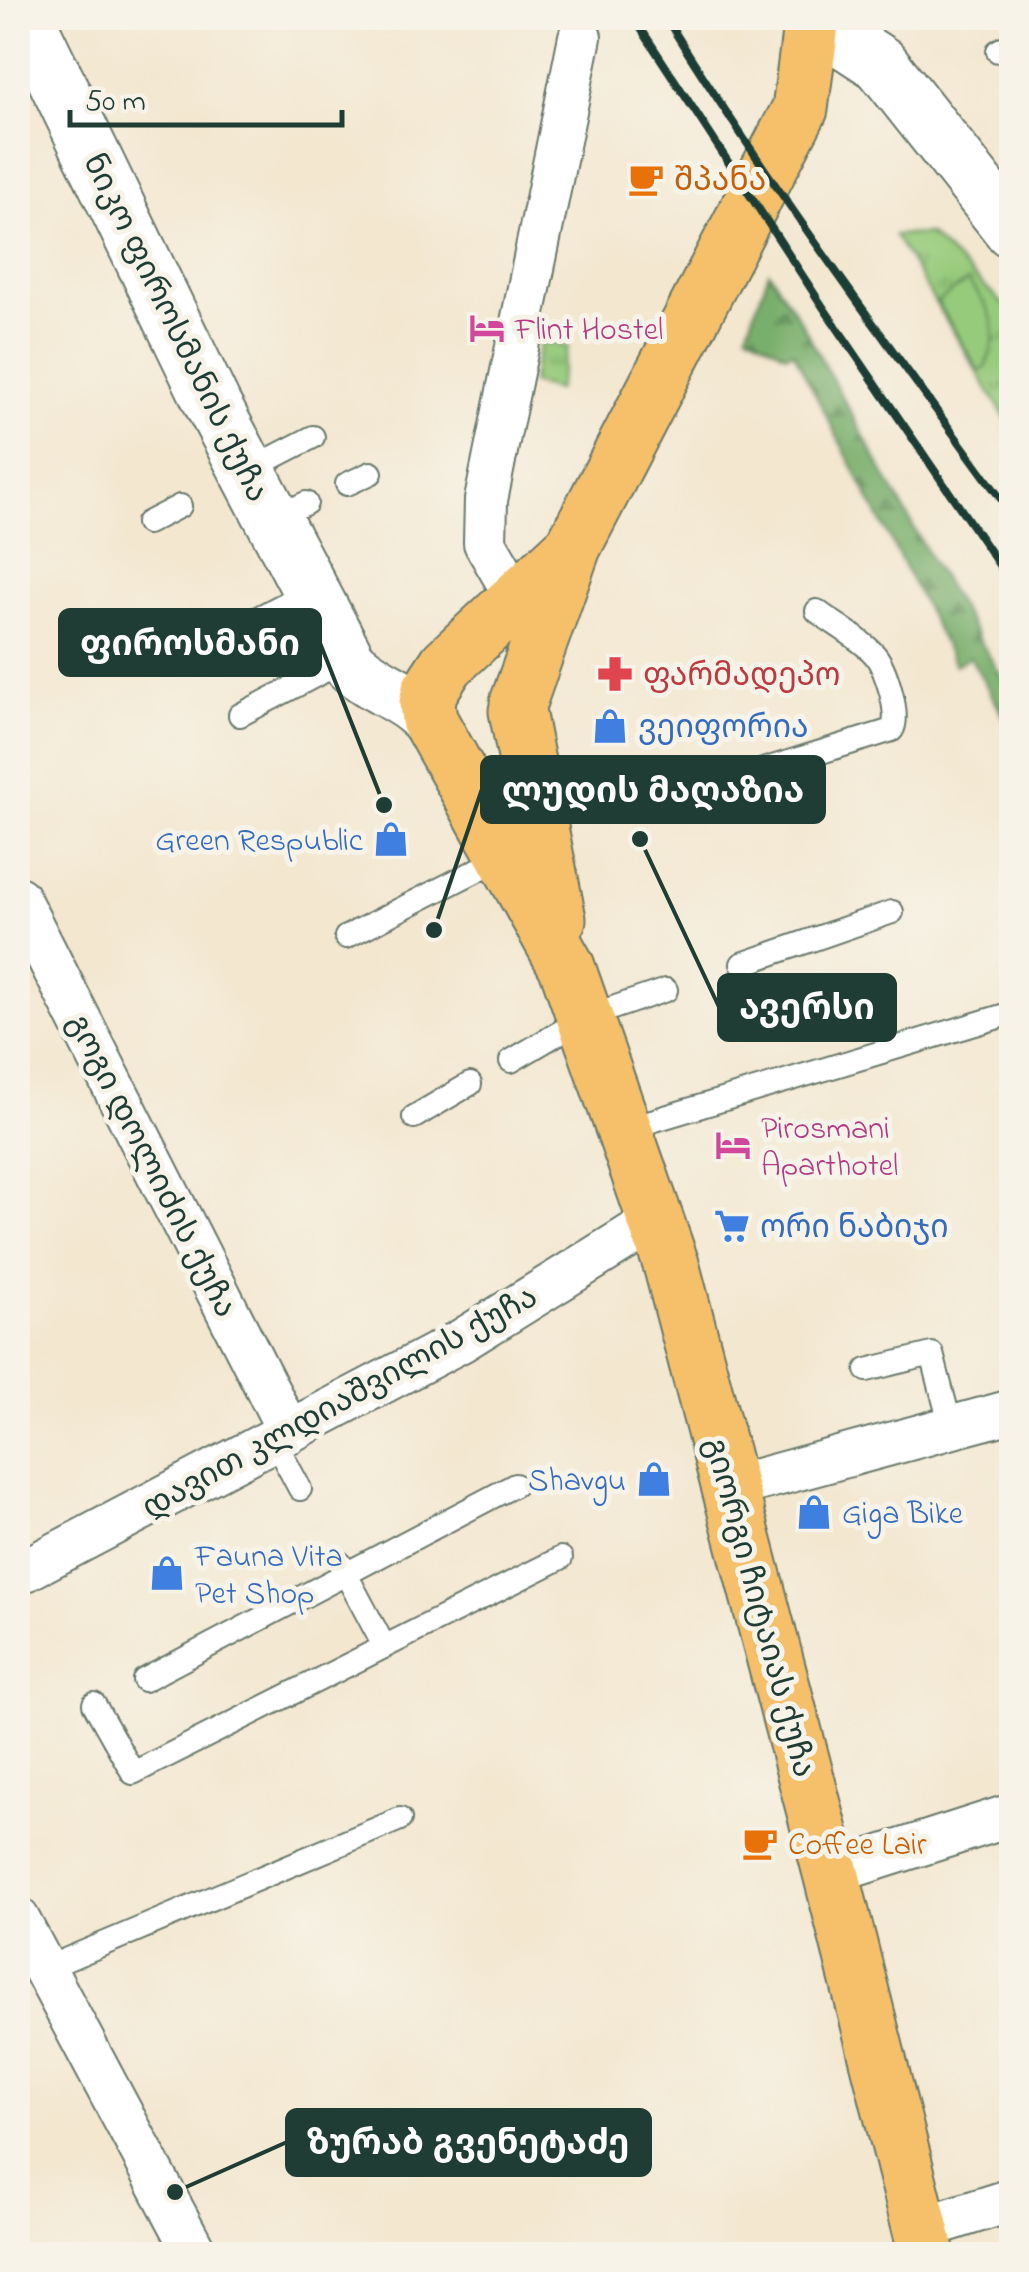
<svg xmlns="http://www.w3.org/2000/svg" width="1029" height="2272" font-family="'Indie Flower','Noto Sans Georgian',sans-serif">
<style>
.grass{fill:url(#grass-tufts);stroke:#5b8458;stroke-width:2.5}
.forest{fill:url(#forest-firs);stroke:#4c7650;stroke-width:2.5}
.pitch{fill:#97cb7c;stroke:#5b8458;stroke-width:2.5}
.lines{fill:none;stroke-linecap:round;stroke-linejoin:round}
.service-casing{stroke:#69786b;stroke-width:26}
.minor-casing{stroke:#69786b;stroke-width:46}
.tertiary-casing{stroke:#69786b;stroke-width:59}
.primary-casing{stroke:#69786b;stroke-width:59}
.service{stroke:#fff;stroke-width:22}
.minor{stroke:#fff;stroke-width:42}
.tertiary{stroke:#fff;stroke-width:55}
.primary{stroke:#f6c06b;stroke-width:55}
.rail{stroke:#1f3d34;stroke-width:8}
.labels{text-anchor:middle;stroke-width:10;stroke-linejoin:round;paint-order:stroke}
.food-label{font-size:32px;fill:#c56008;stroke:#f7f3e8;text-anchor:start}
.street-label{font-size:32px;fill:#1f3d34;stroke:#f7f3e8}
.hotel-label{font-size:32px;fill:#b23c85;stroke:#f7f3e8;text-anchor:start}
.health-label{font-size:32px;fill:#be3a42;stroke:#f7f3e8;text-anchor:start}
.shop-label{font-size:32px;fill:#366cbe;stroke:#f7f3e8;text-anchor:start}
.leader{fill:none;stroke:#1f3d34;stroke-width:4}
.callout-dot{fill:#1f3d34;stroke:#f7f3e8;stroke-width:4}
.callout{fill:#1f3d34;stroke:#1f3d34;stroke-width:4}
.callout-label{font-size:35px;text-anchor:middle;font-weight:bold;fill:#fff}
</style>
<defs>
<pattern id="grass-tufts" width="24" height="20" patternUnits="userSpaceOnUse" patternTransform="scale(2.5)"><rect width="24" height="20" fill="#97cb7c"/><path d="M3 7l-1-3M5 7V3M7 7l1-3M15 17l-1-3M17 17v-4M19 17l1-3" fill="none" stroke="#7ba666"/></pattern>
<pattern id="forest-firs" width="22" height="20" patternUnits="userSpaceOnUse" patternTransform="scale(2.5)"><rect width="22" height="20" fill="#79af6c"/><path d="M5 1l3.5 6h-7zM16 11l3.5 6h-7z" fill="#63905a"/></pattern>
</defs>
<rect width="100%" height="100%" fill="#f7f3e8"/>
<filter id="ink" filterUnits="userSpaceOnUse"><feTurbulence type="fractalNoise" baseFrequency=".01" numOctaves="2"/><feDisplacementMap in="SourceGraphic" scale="20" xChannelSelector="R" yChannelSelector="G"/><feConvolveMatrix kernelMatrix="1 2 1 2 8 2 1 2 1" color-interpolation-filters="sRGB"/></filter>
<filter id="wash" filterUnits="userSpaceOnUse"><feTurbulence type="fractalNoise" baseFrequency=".0048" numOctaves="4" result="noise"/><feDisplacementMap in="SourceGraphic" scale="40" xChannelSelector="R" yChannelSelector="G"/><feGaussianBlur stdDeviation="2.25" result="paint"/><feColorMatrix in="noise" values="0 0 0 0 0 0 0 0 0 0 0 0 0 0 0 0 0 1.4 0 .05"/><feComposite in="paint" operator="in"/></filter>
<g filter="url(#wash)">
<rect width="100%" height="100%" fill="#f3e7d0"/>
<path class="grass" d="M928,234L1011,311V427L894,235Z
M541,341L568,347L557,390L531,383Z"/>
<path class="forest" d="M769,272L801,322L937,570L1011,692V729L970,657L955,665L793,351L786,354L747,332Z"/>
<path class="pitch" d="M968,281C993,312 1003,330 984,369L979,371L937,302Z"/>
</g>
<g filter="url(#ink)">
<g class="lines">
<defs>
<path id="service" d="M998,51L1012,43
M247,471L313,437
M347,484L371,473
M272,519L306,503
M147,523L180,506
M205,645L310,591
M240,715L347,659
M763,770L892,730C901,717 886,668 875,655C860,638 835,625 817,611
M346,937L505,856
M742,964L892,912
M511,1061L586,1017L666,990
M414,1117L470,1084
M625,1129L1012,1013
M867,1370L932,1354L951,1427
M274,1440L300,1489
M340,1563L384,1646
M144,1680L515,1485
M94,1704L133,1773L561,1558
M44,1969L400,1819"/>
<path id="minor" d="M518,600L485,543L486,500L580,37
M18,898L289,1432
M728,1488L1012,1411
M18,1574L461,1341L656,1220
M831,1873L1012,1815
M18,1919L196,2254
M920,2229L1012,2200"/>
<path id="tertiary" d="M26,18L214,407L349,663C373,687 407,695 429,720
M812,19L881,64L1012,230"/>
<path id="primary" d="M573,547L447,664L430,690L427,703L429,720L567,967L671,1264L831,1873L927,2254
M518,703L573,547L800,109L812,18
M517,711L558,919"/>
</defs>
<use href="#service" class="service-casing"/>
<use href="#minor" class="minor-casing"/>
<use href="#tertiary" class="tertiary-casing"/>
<use href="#primary" class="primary-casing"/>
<use href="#service" class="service"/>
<use href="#minor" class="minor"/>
<use href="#tertiary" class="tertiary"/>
<use href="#primary" class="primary"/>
<path class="rail" d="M634,18L823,307L1012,584
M666,18C772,189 893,351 1012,514"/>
</g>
</g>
<defs>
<symbol id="cafe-bare" viewBox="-9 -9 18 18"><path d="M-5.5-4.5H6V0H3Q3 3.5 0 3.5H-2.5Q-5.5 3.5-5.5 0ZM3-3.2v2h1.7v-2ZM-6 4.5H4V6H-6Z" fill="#e8710a" stroke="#f7f3e8" stroke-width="2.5" paint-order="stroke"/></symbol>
<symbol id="hotel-bare" viewBox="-9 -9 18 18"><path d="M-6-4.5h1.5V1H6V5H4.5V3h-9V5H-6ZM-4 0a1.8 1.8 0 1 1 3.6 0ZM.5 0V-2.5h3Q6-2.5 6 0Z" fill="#d1479c" stroke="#f7f3e8" stroke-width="2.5" paint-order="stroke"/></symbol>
<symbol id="pharmacy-bare" viewBox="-9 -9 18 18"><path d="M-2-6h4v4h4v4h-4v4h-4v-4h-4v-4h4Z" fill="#e0444e" stroke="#f7f3e8" stroke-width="2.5" paint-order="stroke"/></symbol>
<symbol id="shop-bare" viewBox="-9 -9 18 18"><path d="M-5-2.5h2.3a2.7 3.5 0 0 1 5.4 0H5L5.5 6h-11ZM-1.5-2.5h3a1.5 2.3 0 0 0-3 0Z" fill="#3f7fe0" stroke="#f7f3e8" stroke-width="2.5" paint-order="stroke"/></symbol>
<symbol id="supermarket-bare" viewBox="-9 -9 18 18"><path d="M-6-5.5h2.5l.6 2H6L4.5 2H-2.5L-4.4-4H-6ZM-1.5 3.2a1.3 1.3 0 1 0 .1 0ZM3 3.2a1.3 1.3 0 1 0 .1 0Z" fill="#3f7fe0" stroke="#f7f3e8" stroke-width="2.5" paint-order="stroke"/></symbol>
</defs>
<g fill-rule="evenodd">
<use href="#cafe-bare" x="621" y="154" width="50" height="50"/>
<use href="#hotel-bare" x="462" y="303" width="50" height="50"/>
<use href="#pharmacy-bare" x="590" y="649" width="50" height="50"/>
<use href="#shop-bare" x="585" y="701" width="50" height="50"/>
<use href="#shop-bare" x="366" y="814" width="50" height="50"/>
<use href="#hotel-bare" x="708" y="1120" width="50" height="50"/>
<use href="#supermarket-bare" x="707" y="1201" width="50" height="50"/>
<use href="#shop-bare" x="629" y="1454" width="50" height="50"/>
<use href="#shop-bare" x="789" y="1487" width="50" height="50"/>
<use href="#shop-bare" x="142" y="1548" width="50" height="50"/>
<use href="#cafe-bare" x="735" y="1818" width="50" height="50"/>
</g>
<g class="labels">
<g class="food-label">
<text x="674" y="190">შპანა</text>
<text x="788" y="1854">Coffee Lair</text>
</g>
<g class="street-label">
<text transform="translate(177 327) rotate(64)" y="11">ნიკო ფიროსმანის ქუჩა</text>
<text transform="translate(153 1165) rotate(63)" y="11">გოგი დოლიძის ქუჩა</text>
<text transform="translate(339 1401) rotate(-29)" y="11">დავით კლდიაშვილის ქუჩა</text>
<text transform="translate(761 1607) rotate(75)" y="11">გიორგი ჩიტაიას ქუჩა</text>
</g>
<g class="hotel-label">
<text x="515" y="339">Flint Hostel</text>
<text x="761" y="1138">Pirosmani<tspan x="761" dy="37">Aparthotel</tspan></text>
</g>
<g class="health-label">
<text x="643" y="685">ფარმადეპო</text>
</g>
<g class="shop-label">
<text x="638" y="737">ვეიფორია</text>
<text x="363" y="850" text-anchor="end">Green Respublic</text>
<text x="760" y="1237">ორი ნაბიჯი</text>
<text x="626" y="1490" text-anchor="end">Shavgu</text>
<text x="842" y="1523">Giga Bike</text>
<text x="195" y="1566">Fauna Vita<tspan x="195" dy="37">Pet Shop</tspan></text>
</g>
</g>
<path class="leader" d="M384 805L320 643M434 930L482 789M640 839L719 1007M175 2192L287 2142"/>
<g class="callout-dot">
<circle cx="384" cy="805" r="10"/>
<circle cx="434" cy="930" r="10"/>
<circle cx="640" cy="839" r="10"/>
<circle cx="175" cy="2192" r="10"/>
</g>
<g class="callout">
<rect x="60" y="610" width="260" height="65" rx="10"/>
<rect x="482" y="757" width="342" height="65" rx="10"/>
<rect x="719" y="975" width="176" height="65" rx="10"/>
<rect x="287" y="2110" width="363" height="65" rx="10"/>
</g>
<g class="callout-label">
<text x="190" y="655">ფიროსმანი</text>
<text x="653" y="802">ლუდის მაღაზია</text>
<text x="807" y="1019">ავერსი</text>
<text x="468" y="2154">ზურაბ გვენეტაძე</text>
</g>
<rect width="1029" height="2272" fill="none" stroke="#f7f3e8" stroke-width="60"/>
<path d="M70 110v15h272v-15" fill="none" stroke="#1f3d34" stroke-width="5"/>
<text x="85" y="110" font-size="30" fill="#1f3d34" stroke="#f7f3e8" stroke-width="8" paint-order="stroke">50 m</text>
</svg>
